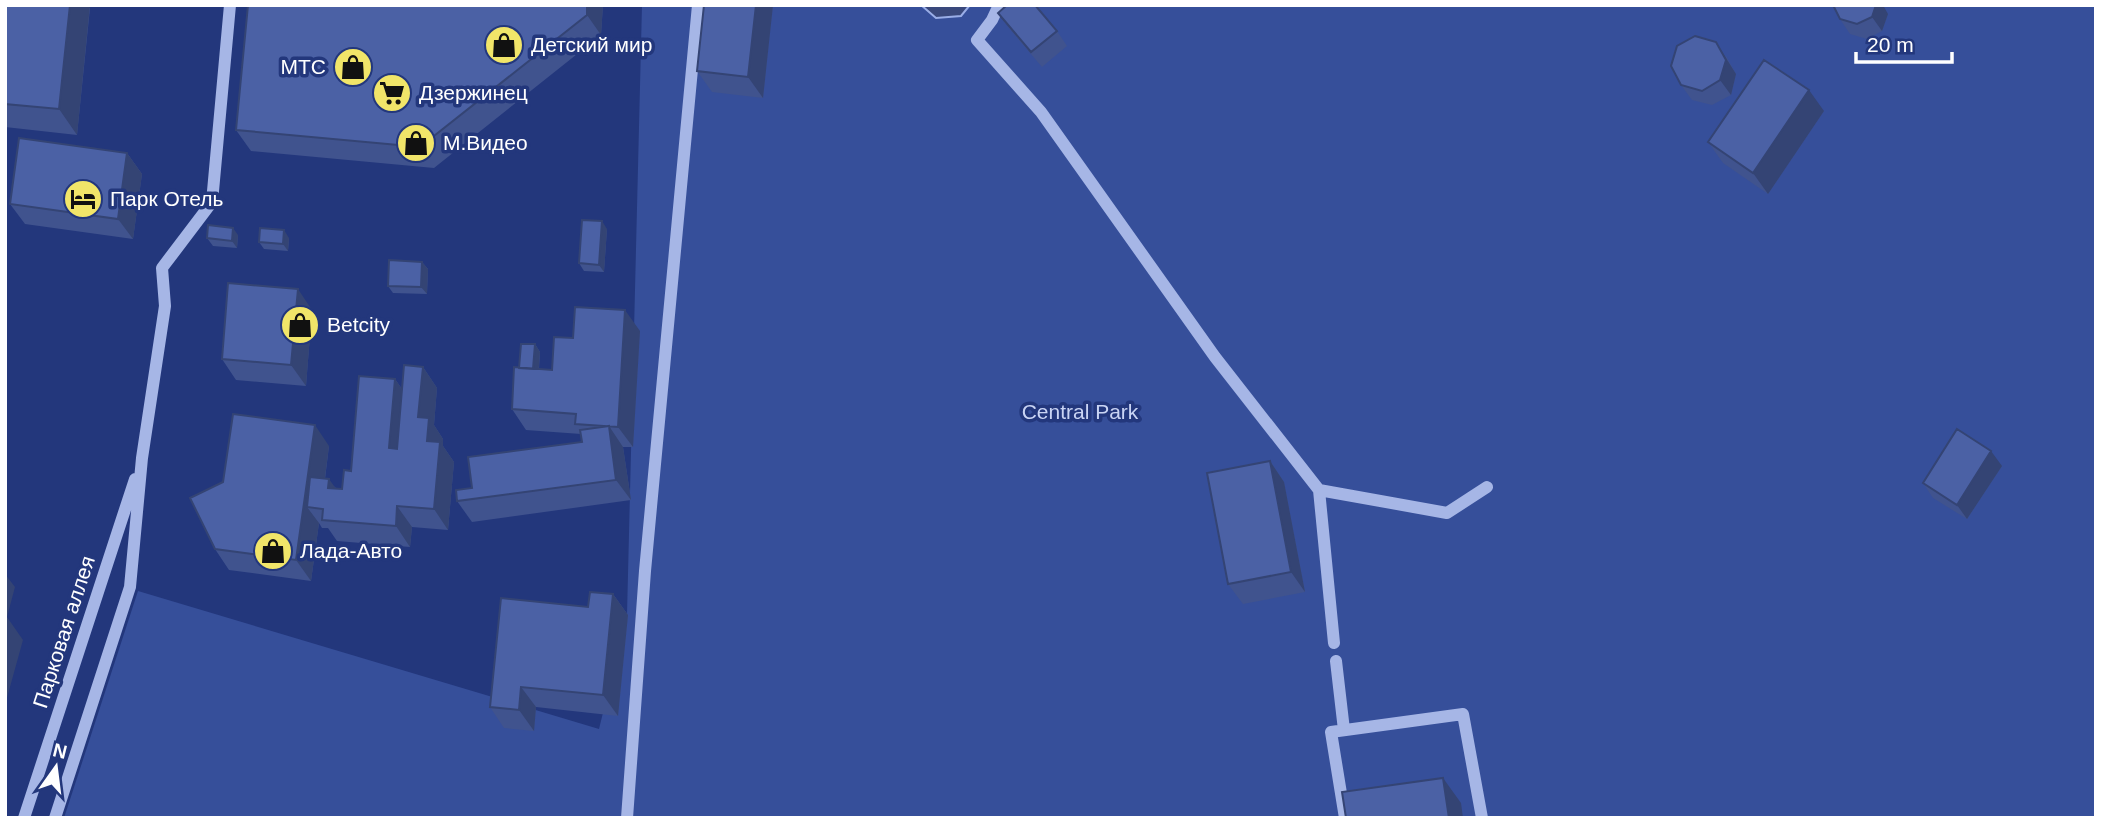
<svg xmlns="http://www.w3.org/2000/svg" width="2101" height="823" font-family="Arial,sans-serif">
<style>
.green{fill:#364f9a}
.water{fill:#3a497c;stroke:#9aaee7;stroke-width:2}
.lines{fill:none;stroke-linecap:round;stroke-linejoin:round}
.minor{stroke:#a6b6e6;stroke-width:12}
.wall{fill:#40538e}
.shaded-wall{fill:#344474}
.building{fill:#4b61a5;stroke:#344474;stroke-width:2}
.labels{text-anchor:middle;stroke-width:7;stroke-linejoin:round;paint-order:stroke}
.poi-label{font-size:21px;fill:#fff;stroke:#23377c;text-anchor:start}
.park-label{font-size:21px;fill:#c9d4f4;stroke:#23377c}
.street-label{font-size:21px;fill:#fff;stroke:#23377c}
</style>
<rect width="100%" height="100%" fill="#23377c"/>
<path class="green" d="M642,5H2096V818H64L138,591L599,729L627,615Z"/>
<path class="water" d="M921,5H970L961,16L936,18Z"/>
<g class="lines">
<path class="minor" d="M999,5L992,20L977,40L1041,112L1215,357L1319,490L1447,513L1487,487
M1319,490L1334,643
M1336,661L1344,730
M24,818L135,479
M55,818L130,587L142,458L165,306L162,268L212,202L230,5
M627,818L645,571L698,5
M1345,818L1331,732L1463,714L1482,818"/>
</g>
<path class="wall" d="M5,5L90,8L77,135L5,127Z
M248,5H603L601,35L434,168L251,151L236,130Z
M704,5H773L763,98L712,92L697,71Z
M998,13L1057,31L1067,46L1042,67L1008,27Z
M1888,14L1882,31L1867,39L1850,34L1840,19Z
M1726,56L1736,74L1731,95L1712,105L1692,100L1681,85Z
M1824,111L1768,194L1723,163L1708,142Z
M127,153L142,174L133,239L25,224L10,204Z
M607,229L604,272L584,271L579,263Z
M238,235L237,248L213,246L207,238Z
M289,238L288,251L264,249L259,242Z
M422,262L428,269L427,294L393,293L388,286Z
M312,310L306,386L236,380L222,359Z
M640,331L633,447H623L631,500L472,522L457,501L472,488L582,442L581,434L526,430L512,409L519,368L535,344L540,352L539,369L552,370L573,338Z
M423,367L437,388L434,425L443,439V446L454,462L448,530L412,527L410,547L337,541L328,528H322L319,523L311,581L229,570L215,549L329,446L325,479L336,488L342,489L395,379L402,389Z
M1270,461L1284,482L1305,592L1243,604L1228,584Z
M2002,466L1967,519L1933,498L1923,483Z
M613,594L628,615L618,716L536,707L534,731L504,728L490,707L588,607Z"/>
<path class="shaded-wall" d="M70,5H90L77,135L59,109Z
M587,5H603L601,35L587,15Z
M756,5H773L763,98L748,77Z
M1876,5H1883L1888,14L1882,31L1872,17Z
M1716,42L1736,74L1731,95L1720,80Z
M1809,90L1824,111L1768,194L1753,173Z
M127,153L142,174L133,239L118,219Z
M602,221L607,229L604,272L599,265Z
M233,228L238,235L237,248L232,241Z
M284,230L289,238L288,251L283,244Z
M422,262L428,269L427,294L421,287Z
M298,289L312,310L306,386L291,365Z
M625,310L640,331L633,447L618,427Z
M535,344L540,352L538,378L533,371Z
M423,367L437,388L434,425L443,439V446L454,462L448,530L434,509L427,441L418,417Z
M395,379L409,399L403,468L389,448Z
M315,425L329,446L321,508L307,507L319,523L311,581L296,560Z
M609,426L623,447L631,500L616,480Z
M1991,451L2002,466L1967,519L1957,505Z
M1270,461L1284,482L1305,592L1291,572Z
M329,479L344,500L328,488Z
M397,506L412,527L410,547L396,526Z
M5,574L15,587L7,617L23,640L5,705Z
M613,594L628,615L618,716L603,695Z
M521,687L536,707L534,731L519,710Z
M1443,778L1461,803L1463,818H1449Z"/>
<path class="building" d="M5,5H70L59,109L5,104Z
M248,5H587V15L420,147L236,130Z
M704,5H756L748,77L697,71Z
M1007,5H1035L1057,31L1031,52L998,13Z
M1833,5H1876L1872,17L1857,24L1840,19Z
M1695,36L1716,42L1726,60L1720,80L1702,91L1681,85L1671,66L1677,46Z
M1764,60L1809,90L1753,173L1708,142Z
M19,138L127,153L118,219L10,204Z
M582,220L602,221L599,265L579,263Z
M208,225L233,228L232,241L207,238Z
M260,228L284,230L283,244L259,242Z
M389,260L422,262L421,287L388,286Z
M228,283L298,289L291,365L222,359Z
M575,307L625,310L618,427L575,424L576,414L512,409L514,367L552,370L554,337L573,338Z
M521,344H535L533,369L519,368Z
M404,365L423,367L418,417L429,418L427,441L440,442L434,509L397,506L396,526L322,520L323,509L307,507L310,477L329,479L328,488L342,489L344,470L351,471L359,376L395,379L389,448L397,449Z
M233,414L315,425L296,560L215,549L190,498L223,482Z
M609,426L616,480L457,501L456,490L472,488L468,457L582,442L580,430Z
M1957,429L1991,451L1957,505L1923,483Z
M1270,461L1291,572L1228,584L1207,473Z
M590,592L613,594L603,695L521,687L519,710L490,707L501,598L588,607Z
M1443,778L1449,818H1346L1342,792Z"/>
<defs>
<symbol id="shop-disc" viewBox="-11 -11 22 22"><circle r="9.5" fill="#f1e569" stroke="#23377c"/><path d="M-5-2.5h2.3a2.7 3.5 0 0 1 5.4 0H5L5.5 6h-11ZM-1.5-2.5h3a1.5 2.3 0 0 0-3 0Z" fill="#111"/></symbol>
<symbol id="supermarket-disc" viewBox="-11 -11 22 22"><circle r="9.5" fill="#f1e569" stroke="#23377c"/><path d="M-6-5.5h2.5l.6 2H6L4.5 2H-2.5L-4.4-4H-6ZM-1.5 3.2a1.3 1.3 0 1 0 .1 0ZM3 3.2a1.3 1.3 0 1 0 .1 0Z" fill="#111"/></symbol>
<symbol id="hotel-disc" viewBox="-11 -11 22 22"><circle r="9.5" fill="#f1e569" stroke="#23377c"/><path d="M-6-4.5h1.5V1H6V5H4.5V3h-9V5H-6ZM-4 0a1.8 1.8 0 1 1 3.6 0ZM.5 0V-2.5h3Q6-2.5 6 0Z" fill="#111"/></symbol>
</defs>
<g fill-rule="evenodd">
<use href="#shop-disc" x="482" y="23" width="44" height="44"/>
<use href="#shop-disc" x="331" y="45" width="44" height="44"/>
<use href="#supermarket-disc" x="370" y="71" width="44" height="44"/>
<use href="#shop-disc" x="394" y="121" width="44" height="44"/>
<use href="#hotel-disc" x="61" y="177" width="44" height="44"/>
<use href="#shop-disc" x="278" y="303" width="44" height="44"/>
<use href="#shop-disc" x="251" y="529" width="44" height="44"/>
</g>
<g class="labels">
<g class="poi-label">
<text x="531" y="52">Детский мир</text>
<text x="326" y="74" text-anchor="end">МТС</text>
<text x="419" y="100">Дзержинец</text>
<text x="443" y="150">М.Видео</text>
<text x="110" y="206">Парк Отель</text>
<text x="327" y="332">Betcity</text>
<text x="300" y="558">Лада-Авто</text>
</g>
<g class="park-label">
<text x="1080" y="419">Central Park</text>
</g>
<g class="street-label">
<text transform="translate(64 632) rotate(-72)" y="7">Парковая аллея</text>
</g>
</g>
<rect width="2101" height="823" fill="none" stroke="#ffffff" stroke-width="14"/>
<g transform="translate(56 767) rotate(14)" stroke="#23377c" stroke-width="5" paint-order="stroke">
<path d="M0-5L12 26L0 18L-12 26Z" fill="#ffffff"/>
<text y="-10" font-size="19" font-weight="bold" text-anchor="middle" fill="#ffffff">N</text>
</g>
<path d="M1856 52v10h96v-10" fill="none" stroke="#ffffff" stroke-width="3.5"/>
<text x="1867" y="52" font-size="21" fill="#ffffff" stroke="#23377c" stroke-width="5" paint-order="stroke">20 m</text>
</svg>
